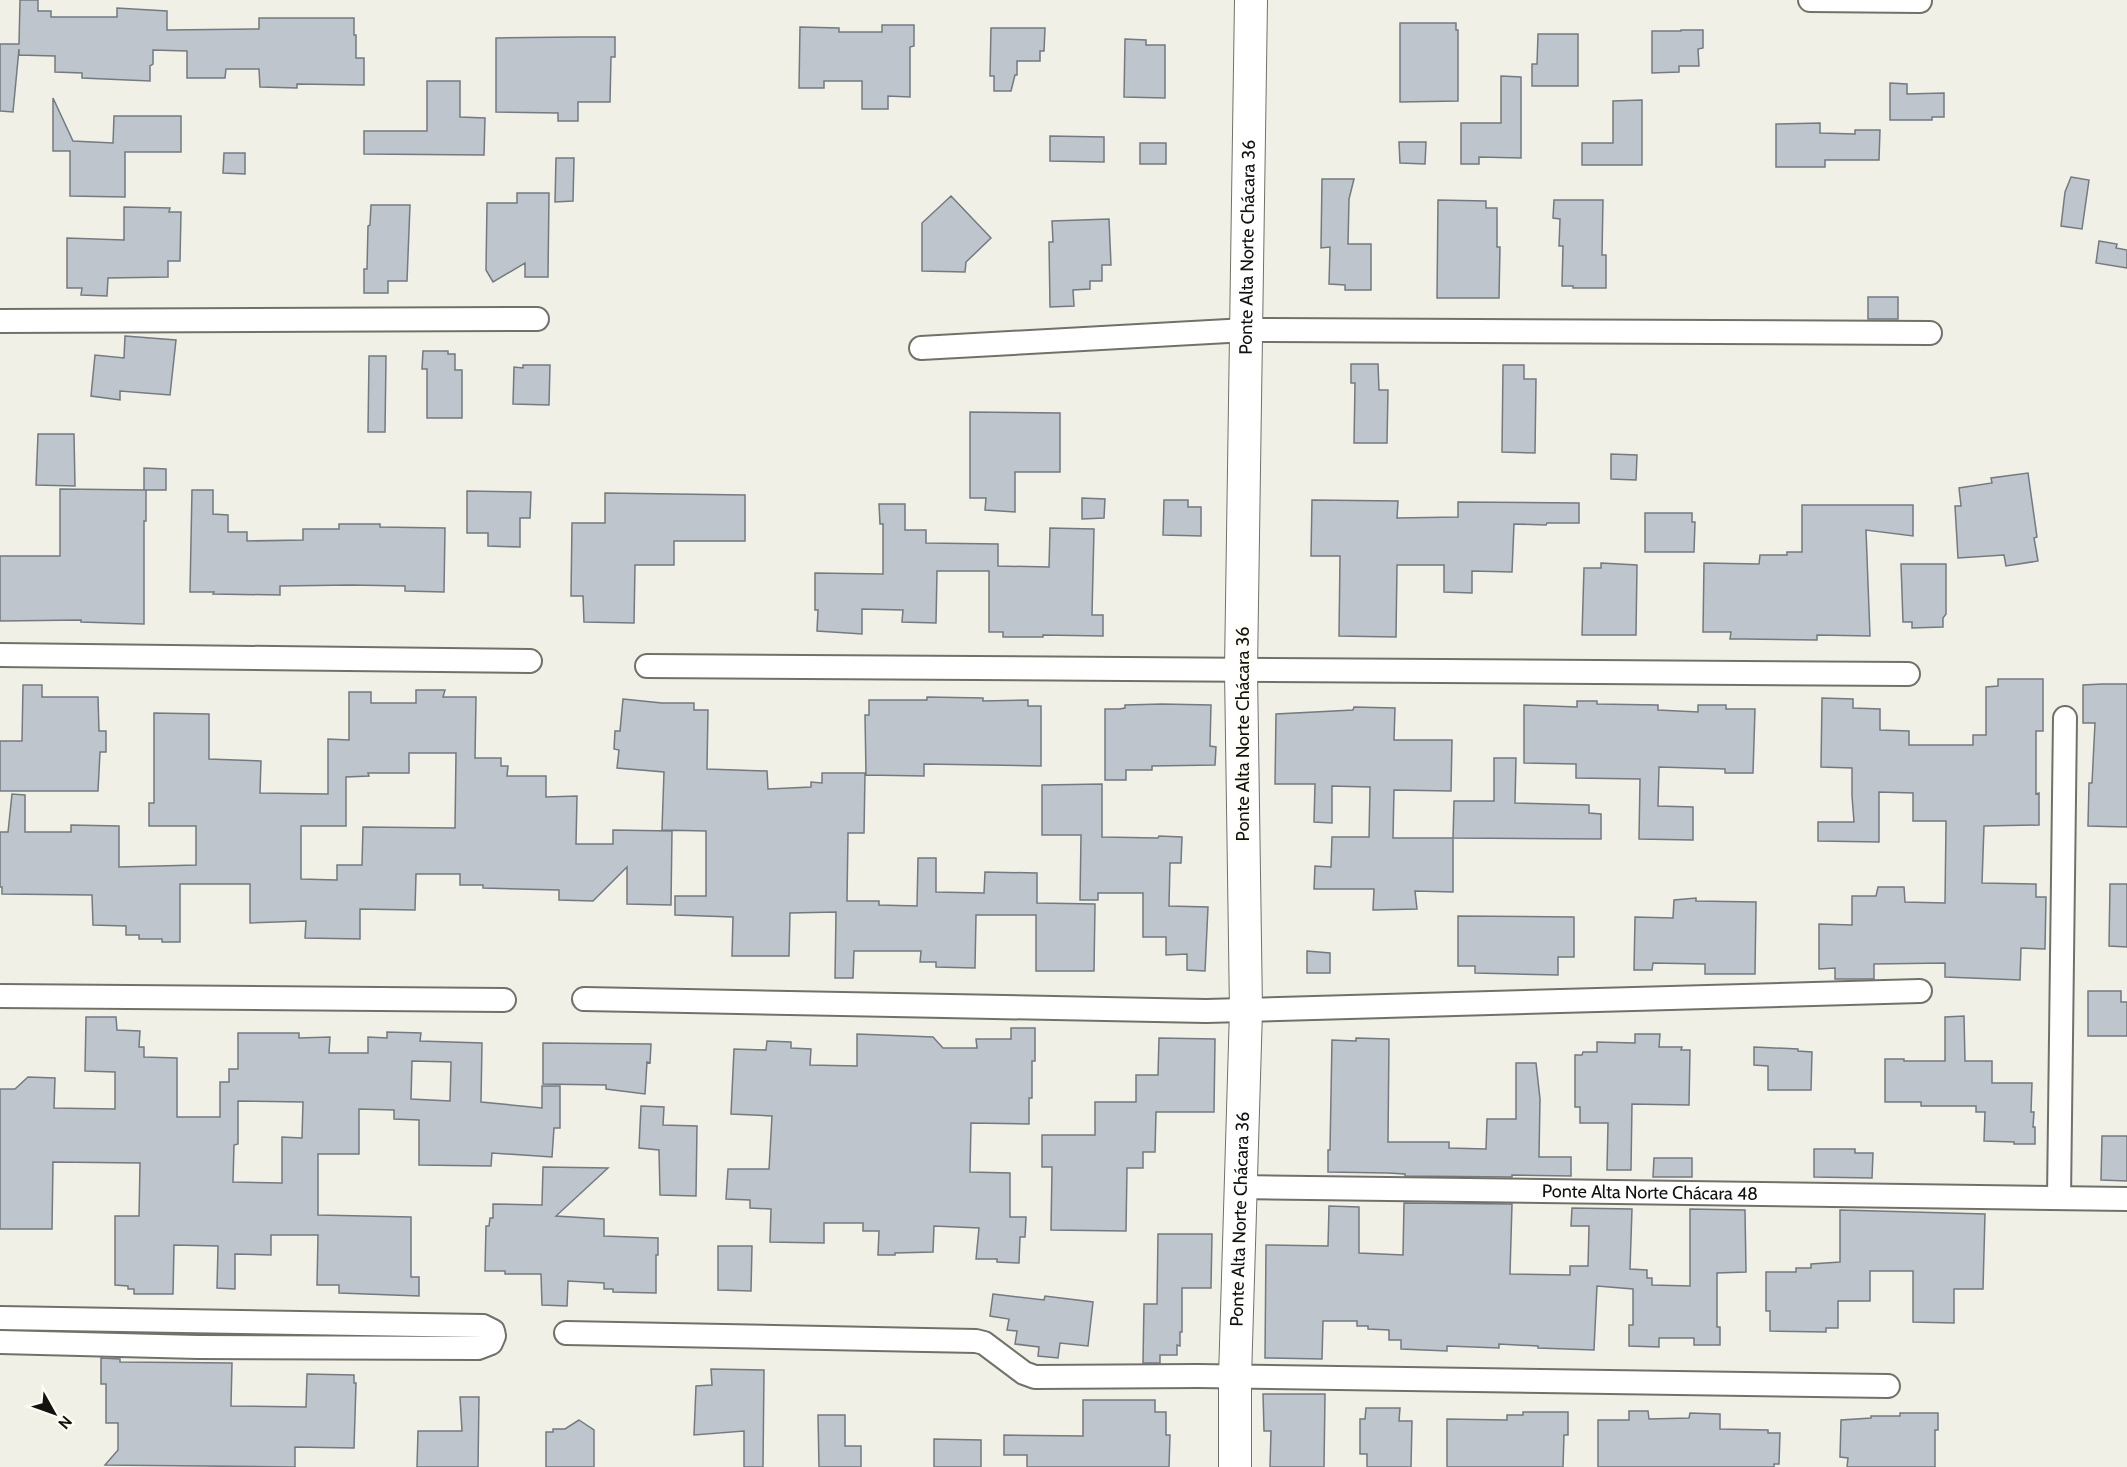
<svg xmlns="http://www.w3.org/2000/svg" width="2127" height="1467" font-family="Cabin,sans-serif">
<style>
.building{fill:#bec5cc;stroke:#737a80;stroke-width:1.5;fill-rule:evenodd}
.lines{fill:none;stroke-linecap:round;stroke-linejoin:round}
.street-casing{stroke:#727169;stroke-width:26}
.secondary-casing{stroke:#727169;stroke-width:34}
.street{stroke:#fff;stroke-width:22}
.secondary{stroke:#fff;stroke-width:32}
.labels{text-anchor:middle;stroke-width:4.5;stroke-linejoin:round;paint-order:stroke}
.street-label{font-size:18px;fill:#12120f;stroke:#fffdf4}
</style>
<rect width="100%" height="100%" fill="#f1f0e6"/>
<path class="building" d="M20,0H38V11H51V17H117V8L167,11V30L259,29V18H354V35H356V58H364V85L297,84V88L260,87L259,69H226L225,78H187V51L153,50V64L150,66V81L82,78V73L55,72V56L19,55V49L13,112L0,111V44H19Z
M1400,23H1456V30H1458V101L1400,102Z
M882,25H914V46L910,47V97L888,96V109H862V81H824V88H799L800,27L839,28V32H882Z
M991,28H1045L1044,51H1040V61H1017V75H1015L1011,91H994V76H990Z
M1681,30H1703V48L1698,49L1699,66H1679V72L1652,73V31H1681Z
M1538,34H1578V86H1532V64H1537Z
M577,37H615V57H611L610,102H578V121H558V113L496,112V38Z
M1125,39L1146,40V45H1165V98L1124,97Z
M1501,76L1521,77V158L1479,157V164H1461V123H1501Z
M427,81H460V117L485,118L484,155L364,154V131H427Z
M1890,83L1907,84V94L1944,93V117H1932V120H1890Z
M53,98L73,141L113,143L114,116H181V152H125V197L70,196V151H53Z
M1642,100V165H1582V143H1613V101Z
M1820,123V133L1855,134V130H1880L1879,160H1825V167H1776V124Z
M1050,136L1104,137V162L1050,161Z
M1399,142H1426L1425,164L1400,163Z
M1140,143H1166V164H1140Z
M224,153H245V174L223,173Z
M556,158H574L573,201L555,202Z
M2071,177L2089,180L2082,229L2061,226L2065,192Z
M1322,179H1354L1349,199L1348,244H1371V290H1345V285L1329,284L1330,247L1321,248Z
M517,193H549L548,277H525V263L493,282L486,270L487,203H517Z
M951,196L991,238L966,262L965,272L922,271V223Z
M1438,200L1486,201V208H1497V247H1500L1499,298H1437Z
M1554,200H1603L1602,255H1606V288H1573V286H1562L1563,246H1559L1560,219L1553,218Z
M371,205H410L407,281H388V293H364V269H367L368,226L370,225Z
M124,207L170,208L169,212H181L180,261H168V277L108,278L107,296L81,295L82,288H67V238L124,240Z
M1109,219L1111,265H1102V281H1090V289L1073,290L1074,306L1050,307L1049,242H1053L1052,221Z
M2099,241L2117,244L2116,248L2127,250V268L2096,263Z
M1868,297H1898V319H1868Z
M125,336L176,340L170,395L120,391V400L91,396L95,355L124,358Z
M423,351H448V354H455V370H462V418H427V369H422Z
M369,356H386L385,432H368Z
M1351,364H1378L1379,390H1388L1387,443H1354L1355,383H1351Z
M523,365H550L549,405L513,404L514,367L523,368Z
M1503,365H1524V379H1536L1535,453L1502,452Z
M970,412L1060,413V472H1015V512L985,510L986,498H970Z
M38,434H74L75,486L36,485Z
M1611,454L1637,455L1636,480L1611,479Z
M144,468L166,469V490H144Z
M2028,473L2037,537L2034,538L2038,561L2006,566L2004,555L1958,558L1955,506H1961L1959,488L1992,483L1991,478Z
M60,489L146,490V521H144V624L81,622V620L0,621V556H60Z
M192,490H213V514L228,515V532H247V541L303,540V529H339V524H380V527L445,528L444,592L405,591V586L351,585L280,586V595L213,594L214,592H190Z
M467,491L531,492L530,518H520V547L488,546V533H467Z
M605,493L745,495V541H674V565H635L634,623L584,622L583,596H571L572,523H605Z
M1082,498L1105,499L1104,518L1082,519Z
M1164,500H1188V507H1201V536L1163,535Z
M1312,500L1398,501L1397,518L1458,517V502L1579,503V523H1547L1546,525L1514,524L1512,572L1472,571V593L1444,592V565H1397L1396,637L1339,636L1340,556H1311Z
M879,504H905V530H926V543L998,544V566L1049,567L1050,528L1094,529L1092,615H1103V636L1043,635V637H1003V632H989V571H937L936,623L902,622L903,610L862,609V634L817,631L818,610H815V573L883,574V524H880Z
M1802,505H1913V536L1866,530L1870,636L1817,635V640L1744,639H1730L1731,632H1703L1704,563L1759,564L1760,555H1787V552H1802Z
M1645,513H1692V522H1695L1694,552H1645Z
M1601,563L1637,565L1636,635H1582L1584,568H1601Z
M1901,564H1946V614L1943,618V627L1912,628V622H1903Z
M1998,679H2043V731H2036V794L2039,793V825L1984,826L1982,883L2036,884V897H2046L2045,949L2021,948L2020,980L1945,977V963L1874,964V979H1835V968L1819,969V924L1852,925V896H1876L1878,887H1904L1905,902L1945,903L1946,821H1913V793L1879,792V842L1818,841V822H1854L1852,796V768L1821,767L1822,698L1853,699V708L1880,709V730L1909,731V745H1973V735H1986V687L1998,686Z
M2102,684H2127V827L2088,826L2089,783H2092L2095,723H2083V685Z
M23,685H42V697H98L99,731H106V752H100L98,791H0V741H22Z
M416,690H445L443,697H476L475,758H501V766H508L507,776H546V797L577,796L576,844H613V830L672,831L671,905L627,904V867L593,901L559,900V890L483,888V885H460V874H416L415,910L360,909V939L305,938L306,921L250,923V884H180V942H162V939H139V935H126V926L93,925L92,895L2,894V887H0V832H8L12,794L25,795V832H71V825L119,826V867L196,865V826H149V803H154V713L209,714V759L261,761L260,793L328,794V739L349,740V692H371V703H416ZM409,753H456L455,828L363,827L362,865H337V880L301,879V826H346V777L369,776L368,773H409Z
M927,697L983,698V701L1028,700V706H1041V766L924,764V776L866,775L865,715H869V700H927Z
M623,699L662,703H694V710H708L707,769L767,771L768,789L811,787V782L822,783V773H865L864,833H848L847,901H879V905L917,906L918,858H936V892L984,893L985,872L1037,873V903L1095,904L1094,971H1036V915H976L975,968L936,967V962H920L921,951H854L853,978H835L836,912L790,913L789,956H732L733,917L675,915V896H706V831L662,830L664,772L617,768L619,750L614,749L615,731H620Z
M1577,701H1597V704L1658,705V710L1698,712V705H1726V709H1755L1753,773H1725V769L1659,767L1658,806L1693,807V840L1639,839L1640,779L1576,778V764L1524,763V705L1577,707Z
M1162,704L1211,705L1210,746L1216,747L1215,765L1152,766V770H1126V780H1105V709H1119L1125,708V705Z
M1354,707L1395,708L1394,740H1452L1451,791L1394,790L1393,838H1453V892L1415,891L1417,909L1373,910L1374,889H1314L1315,866L1331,867L1332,837H1369L1370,787L1332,786V823L1314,822L1315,784H1275L1276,714L1353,710Z
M1494,758H1516L1515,803L1589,805V813L1601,814V839L1453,838L1454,801H1494Z
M1102,784V837L1158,838L1159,836L1182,837L1181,863H1170L1169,906L1208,907L1205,971L1187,970V954L1166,955V937H1143V893H1098V900H1080L1081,835H1042V785Z
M2110,884H2127V947L2109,946Z
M1696,898V901L1756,902L1755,974H1705V964L1653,963L1652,970H1634L1635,917L1673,918L1674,900Z
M1458,916L1574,917V957H1558V975L1475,973V966H1458Z
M1307,951L1330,953V973H1307Z
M2088,991H2121V1002H2127V1036H2088Z
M1964,1016L1965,1061H1992V1083H2032L2031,1112H2034L2033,1127H2035V1144H2014V1142L1984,1141L1985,1112H1976V1106H1921V1102H1885V1059H1904V1061H1945V1017Z
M86,1017H116L117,1030L140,1031L139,1047H144V1057L177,1058V1117H220V1082H229V1069H238V1033H299V1038L330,1037L329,1053H368V1037L387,1038V1032L421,1033L420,1041L482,1043L481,1102L542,1108V1086H560V1128H554L552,1157L492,1153L491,1166L419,1165V1120L394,1119V1110L359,1109V1154H318V1215L411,1217V1277H419V1296L339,1293V1285H317L318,1235H271V1255L235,1254V1289L217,1288L218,1246L174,1245L173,1294H134V1289H128V1286L115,1285V1216H139L140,1163L53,1162L52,1229H0V1089H15L28,1077L55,1078L54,1108L115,1109V1072L85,1071ZM412,1061L451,1062L450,1101L411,1099ZM238,1101L303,1102L302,1138L282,1137V1183L233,1182L234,1145L238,1144Z
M1011,1028H1035V1061H1032V1098H1029V1124L971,1123L970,1172L1010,1173V1217H1026L1025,1237H1020L1019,1263L997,1262V1259H976L979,1228L934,1226L933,1252L895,1253V1255H878L879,1231H863V1223H824V1243L770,1242L771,1209L750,1208V1200L726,1199L728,1169H769L772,1116L731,1114L734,1049L766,1050L767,1041L791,1042V1048L811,1049L810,1065L857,1066V1034L933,1037L943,1048H977L976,1039H1011Z
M1635,1034H1660L1659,1047H1682L1681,1050H1690L1689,1105L1632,1104L1631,1170H1607L1608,1123H1580V1107H1575V1055H1582L1583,1052H1597V1042L1635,1043Z
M1159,1038L1215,1039L1214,1112H1156L1155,1152H1143V1168H1127L1126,1231L1051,1230L1052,1167H1042V1135H1095V1102H1136V1075H1158Z
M1356,1038L1389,1039L1388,1142H1449V1148L1486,1149L1487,1119H1516V1063H1536L1540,1099L1539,1157H1571V1176L1512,1175V1177L1405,1176V1174L1388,1173L1328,1172V1150H1330L1332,1040L1356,1041Z
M543,1043L651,1044L650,1063L647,1062L645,1094L606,1089V1085L543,1084Z
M1754,1047L1798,1049V1051L1812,1052L1811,1090H1768V1066L1754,1065Z
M641,1106L664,1107L663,1125L697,1126L696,1196L660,1195L659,1150L639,1148Z
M2102,1136H2127V1181L2101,1180Z
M1814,1149H1855V1153H1873L1872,1178L1814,1177Z
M1654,1158H1692V1177H1653Z
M543,1167L608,1168L556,1216L604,1219V1236L658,1238V1255H656V1293L613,1292V1289H604V1283L568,1281L567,1306L542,1305L541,1274H505V1271H485L486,1226H489L490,1218H493V1204L542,1205Z
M1404,1203L1512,1204L1510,1274L1570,1275V1266H1588L1589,1226H1571L1572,1208L1632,1209L1630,1269L1647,1270V1278H1652V1285L1690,1286V1209L1745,1210L1746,1272L1717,1273V1327H1720V1345H1694V1338H1659V1347L1629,1346V1325H1633V1289L1597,1286L1594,1350L1538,1348V1346L1499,1344V1348L1447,1346V1351L1401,1349V1340H1389V1330L1368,1329V1326H1357V1321H1323L1322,1359L1265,1358L1266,1245L1328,1246L1329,1206L1359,1207V1253L1403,1255Z
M1840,1210L1985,1214L1983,1289H1954V1323L1913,1322V1271H1870V1301H1838V1328H1826V1332L1770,1331V1311H1766V1272H1796V1268H1811V1264L1840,1262Z
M1158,1234H1212L1211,1288H1182V1332H1180V1346L1177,1345V1355H1160V1363H1143L1144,1304H1157Z
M718,1246H752L751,1291L718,1290Z
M993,1294L1044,1300L1045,1296L1093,1302L1088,1346L1060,1343L1058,1358L1038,1356L1039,1347L1015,1344L1017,1331L1007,1330L1009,1319L990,1316Z
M101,1358L120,1359V1362L232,1363L231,1406L306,1407L307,1374L354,1375V1383H356L354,1448L295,1447V1467L105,1465L118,1450V1423H106V1384H101Z
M711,1369L764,1370L763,1467H744V1431L694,1435L696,1386L712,1385Z
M1263,1394H1325L1324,1467H1270L1271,1431H1264Z
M460,1397H479L478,1467H417L418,1431H462Z
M1083,1400H1155V1412H1166V1435H1170L1169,1467H1027V1455H1004V1435L1083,1436Z
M1366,1408H1400L1399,1421H1412L1411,1467H1367V1454H1360V1419H1365Z
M1629,1411H1648L1649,1419L1689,1418L1690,1413L1720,1414V1429L1768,1430V1433H1780L1779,1464H1774V1467H1598V1420H1629Z
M1523,1412H1568V1435H1564L1563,1467H1447V1419L1507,1420V1415H1523Z
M1900,1413H1938V1430H1935V1467H1847L1848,1458L1840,1457L1841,1420L1871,1418V1416H1900Z
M818,1415H845V1446H861V1467H819Z
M579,1420L594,1430V1467H546V1432H553V1429H565Z
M934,1439L981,1440V1467H934Z"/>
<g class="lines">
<defs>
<g id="street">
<path d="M1810,0L1920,1"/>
<path d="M0,321L537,319"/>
<path d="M921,348L1246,330L1930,333"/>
<path d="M0,655L530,661"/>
<path d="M647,666L1908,674"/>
<path d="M0,996L504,1000"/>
<path d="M584,999L1206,1011L1920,991"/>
<path id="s1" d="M1240,1187L2127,1199"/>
<path d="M2059,1198L2065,718"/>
<path d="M0,1318L483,1326L493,1331L494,1336L491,1343L478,1348L198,1347L0,1342"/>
<path d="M566,1333L976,1341L984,1343L1024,1373L1035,1377L1198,1376L1888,1386"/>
</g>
<g id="secondary">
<path id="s2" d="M1235,1467V1378L1246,1010L1241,670L1251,0"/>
</g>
</defs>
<use href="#street" class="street-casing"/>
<use href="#secondary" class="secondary-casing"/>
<use href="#street" class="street"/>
<use href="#secondary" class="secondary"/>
</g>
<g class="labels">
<g class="street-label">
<text dy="6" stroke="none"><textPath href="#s2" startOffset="1220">Ponte Alta Norte Chácara 36</textPath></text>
<text transform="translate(1243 734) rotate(-90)" y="6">Ponte Alta Norte Chácara 36</text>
<text dy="6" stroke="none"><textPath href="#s1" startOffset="410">Ponte Alta Norte Chácara 48</textPath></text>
<text dy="6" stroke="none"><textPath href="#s2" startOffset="248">Ponte Alta Norte Chácara 36</textPath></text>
</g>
</g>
<g transform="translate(54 1413) rotate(130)" stroke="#fffdf4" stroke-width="4.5" paint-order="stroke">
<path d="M0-4.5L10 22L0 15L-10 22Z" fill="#12120f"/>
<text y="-9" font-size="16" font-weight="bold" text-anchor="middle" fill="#12120f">N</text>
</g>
</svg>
